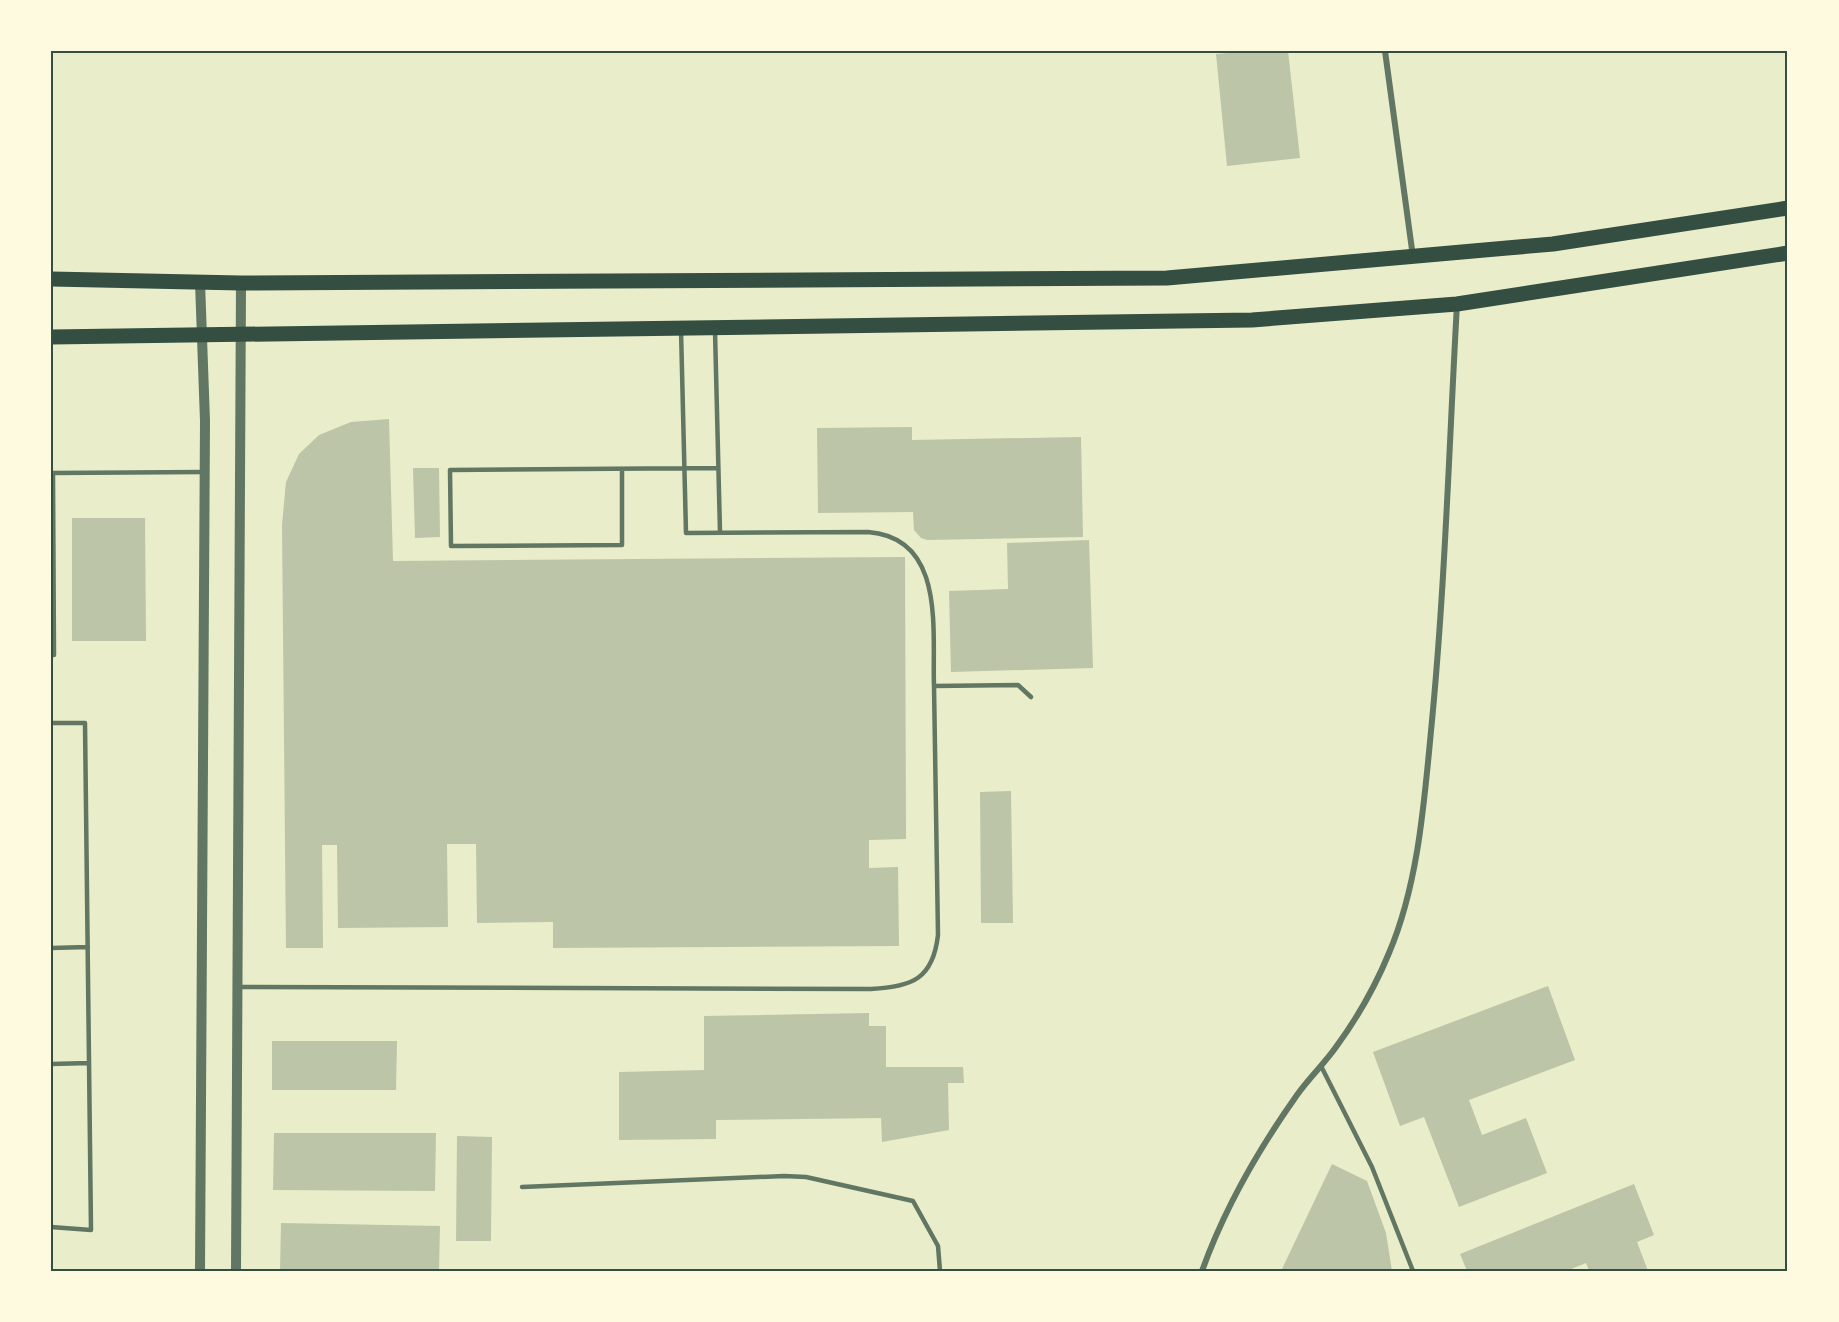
<svg xmlns="http://www.w3.org/2000/svg" width="1839" height="1322" font-family="Montserrat,sans-serif">
<style>
.building{fill:#bcc5a7}
.lines{fill:none;stroke-linecap:round;stroke-linejoin:round}
.service{stroke:#617663;stroke-width:4.5}
.minor{stroke:#617663;stroke-width:6}
.tertiary{stroke:#617663;stroke-width:10}
.primary{stroke:#344e41;stroke-width:15}
.neatline{fill:none;stroke:#344e41;stroke-width:2}
</style>
<rect width="100%" height="100%" fill="#e9edc9"/>
<path class="building" d="M1250,51H1288L1300,158L1227,166L1216,54Z
M389,419L393,561L905,557L906,839L869,840V868L898,867L899,946L553,948V922L477,923L476,844H447L448,927L338,928L337,845H322L323,948H286L282,525L286,482L299,454L319,435L351,422Z
M912,427V440L1081,437L1083,537L927,540L921,538L914,530L913,512L818,513L817,428Z
M413,468H439L440,537L415,538Z
M72,518H145L146,641H72Z
M1089,540L1093,668L951,672L949,591L1008,589L1007,543Z
M1011,791L1013,923H981L980,792Z
M1548,986L1575,1060L1469,1100L1482,1135L1526,1118L1547,1173L1459,1207L1424,1117L1400,1126L1373,1052Z
M869,1013V1026H886V1067H963L964,1083H948L949,1130L882,1142L881,1118L716,1120V1139L619,1140V1072L704,1070V1016Z
M272,1041H397L396,1090H272Z
M274,1133H436L435,1191L273,1190Z
M457,1136L492,1137L491,1241H456Z
M1332,1164L1367,1181L1386,1233L1392,1271H1281Z
M1634,1184L1654,1235L1637,1242L1648,1271H1589L1586,1263L1566,1271H1467L1460,1254Z
M281,1223L440,1226L439,1271H280Z"/>
<g class="lines">
<path class="service" d="M681,330L686,533L868,532C946,538 932,630 934,686
M715,331L720,532
M622,469V545L451,546L450,470L718,468
M51,473L204,472
M51,655H54L53,473
M51,723H85L91,1230L51,1227
M51,948L88,947
M238,987L871,989C912,987 933,979 938,935L934,686L1018,685L1031,697
M51,1064L89,1063
M1321,1066L1372,1167L1413,1271
M522,1187L784,1176L806,1177L913,1201L938,1246L940,1271"/>
<path class="minor" d="M1385,51L1413,257
M1202,1271C1225,1207 1258,1150 1297,1095C1309,1078 1324,1064 1336,1047C1358,1017 1375,987 1389,953C1418,885 1424,804 1431,731C1445,589 1449,447 1457,304"/>
<path class="tertiary" d="M200,1271L205,421L200,282
M236,1271L241,283"/>
<path class="primary" d="M51,279L241,283L1167,278L1553,244L1788,208
M51,337L1252,320L1457,304L1788,253"/>
</g>
<rect width="1839" height="1322" fill="none" stroke="#fefae0" stroke-width="105"/>
<rect x="52" y="52" width="1734" height="1218" class="neatline"/>
</svg>
